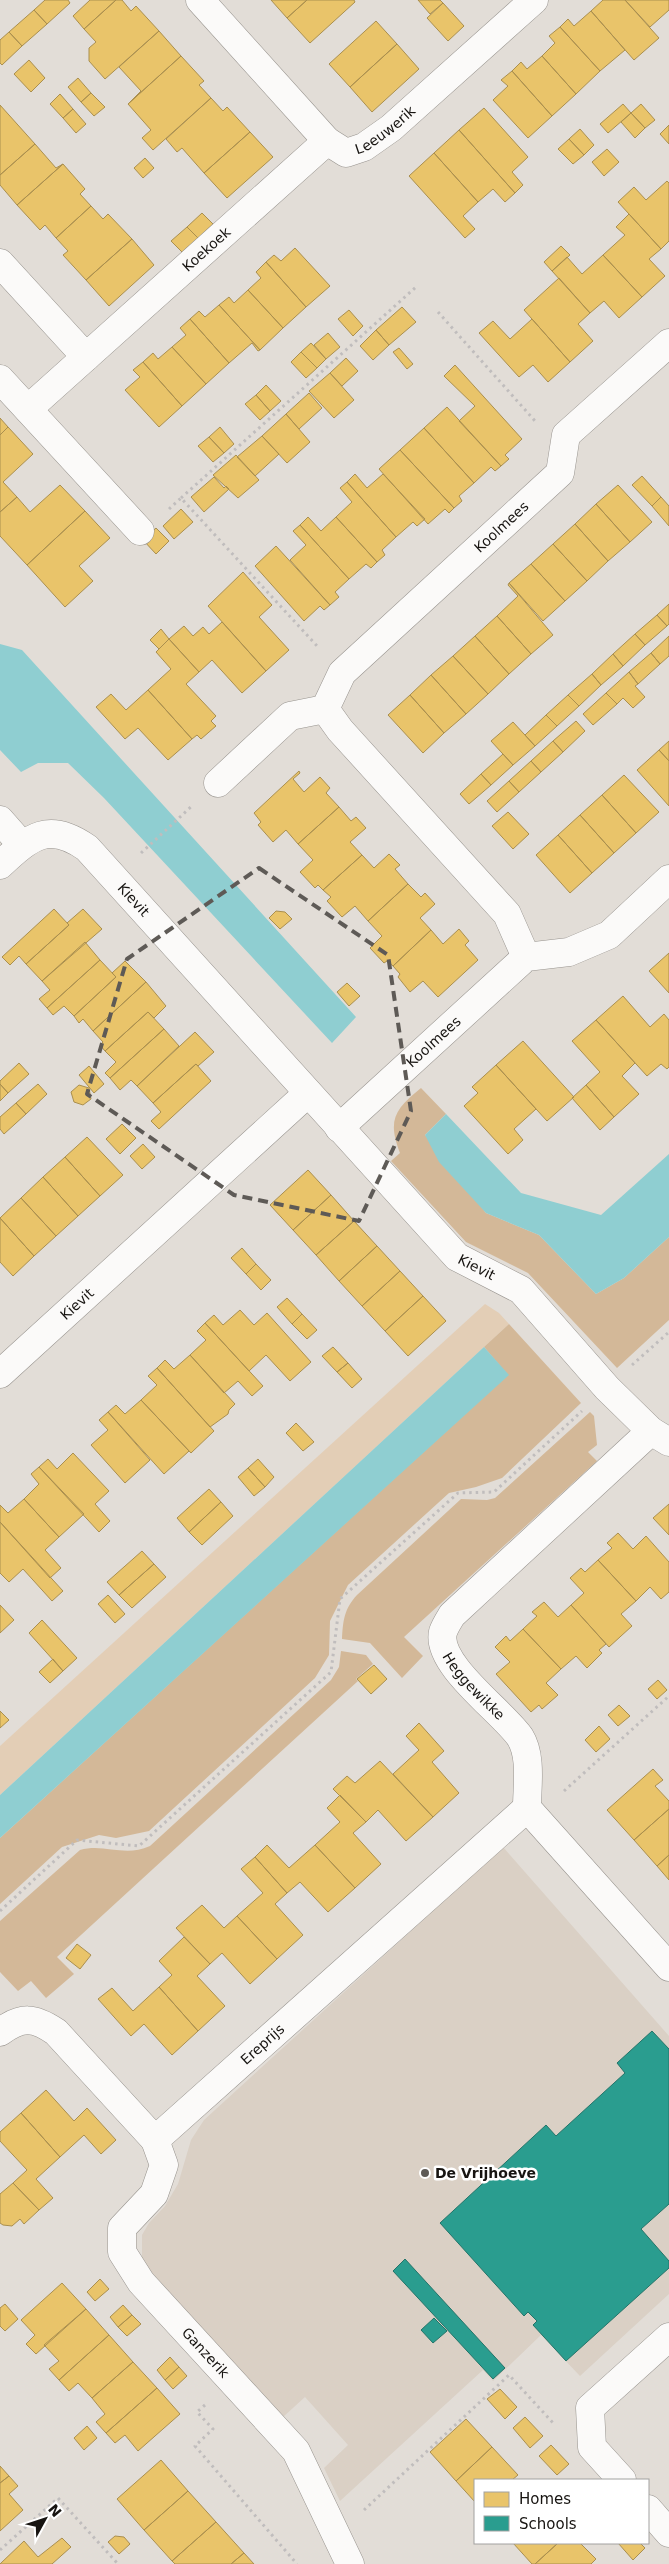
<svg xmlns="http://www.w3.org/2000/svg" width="669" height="2564" font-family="'DejaVu Sans',sans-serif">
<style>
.built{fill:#dad0c5}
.green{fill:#e3ceb6}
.forest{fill:#d3b898}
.water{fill:#8fced1}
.homes{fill:#e9c46a;stroke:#aa8f4f}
.schools{fill:#2a9d8f;stroke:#247469}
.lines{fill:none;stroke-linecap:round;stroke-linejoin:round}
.minor-casing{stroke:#97938e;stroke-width:29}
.path{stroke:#c0bdbd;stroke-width:3;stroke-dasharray:2.5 4;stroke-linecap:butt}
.minor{stroke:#fbfaf9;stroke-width:28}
.marked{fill:none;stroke:#5e5a56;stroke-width:4;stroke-dasharray:10 6;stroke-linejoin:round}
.poi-dot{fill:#5e5a56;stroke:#fff;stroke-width:2}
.labels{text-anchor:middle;stroke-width:5;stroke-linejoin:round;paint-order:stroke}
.street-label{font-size:14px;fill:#171411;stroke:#fff}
.poi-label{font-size:14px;font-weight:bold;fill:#171411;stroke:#fff;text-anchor:start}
</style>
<rect width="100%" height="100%" fill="#e2ddd7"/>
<path class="built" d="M503,1847L669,2036V2294L580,2376L541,2335L493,2381L483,2370L340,2501L324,2468L348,2445L305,2397L282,2418L150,2271L142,2258V2235L149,2223L165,2206L178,2184L191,2140L204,2120Z"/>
<path class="green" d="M485,1304L499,1313L509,1324L0,1795V1746Z"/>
<path class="forest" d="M421,1088L446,1114L425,1135L486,1213L539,1235L596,1294L624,1278L669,1237V1320L617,1368L528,1273L466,1242L391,1161L400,1153C387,1120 395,1109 421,1088Z
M509,1324L581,1403L502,1478L476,1487L449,1493L348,1585L330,1621L329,1655L315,1678L149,1831L116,1838L99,1835L62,1847L0,1904V1838L508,1375L484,1347Z
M590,1412L594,1416L597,1445L588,1452L597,1461L404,1637L423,1656L402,1678L370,1643L342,1639C343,1621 344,1609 357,1595L461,1499L487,1500L495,1498Z
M341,1651L366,1655L373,1664L356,1679L358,1681L57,1957L74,1974L46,1998L31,1981L18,1991L0,1972V1921L80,1850C105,1843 124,1858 150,1846L331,1680L339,1667Z"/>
<path class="water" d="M0,644L22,650L356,1017L332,1043L104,798L68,763H38L21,772L0,750Z
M446,1114L521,1193L601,1215L669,1154V1237L624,1278L596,1294L539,1235L486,1213L439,1162L425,1135Z
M484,1347L509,1375L0,1838V1795Z"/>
<path class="homes" d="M45,0H68L70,3L47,24L34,10Z
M90,0H116L84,29L73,16Z
M116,0H122L131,11L136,6L159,31L105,79L89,61V48L96,42L84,29Z
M271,0H307L287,18Z
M307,0H354L355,2L310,43L287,18Z
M418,0H440L443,3L430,14Z
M603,0H625L659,38L634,60L591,11Z
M625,0H669V10L650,27Z
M443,3L464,26L448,41L427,18Z
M34,10L47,24L22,46L9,32Z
M591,11L625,50L600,71L560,27L568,19L574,26Z
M376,21L397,44L350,87L329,64Z
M560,27L600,71L576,94L542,56L555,43L549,36Z
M159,31L181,56L128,104L141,91L119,67Z
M9,32L22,46L2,65L0,63V40Z
M397,44L419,69L372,112L350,87Z
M181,56L204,81L199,85L211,98L153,150L142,138L151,130L128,104Z
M542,56L576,94L552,116L512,71L521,62L527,69Z
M29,60L45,78L31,92L14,74Z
M512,71L552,116L528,138L493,100L508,86L501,80Z
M78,78L91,93L81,102L68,87Z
M91,93L105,107L94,116L81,102Z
M60,94L73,109L63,118L50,104Z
M211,98L223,111L227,107L250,132L204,173L182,148L177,152L166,139Z
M623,104L631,113L608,133L600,124Z
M641,104L655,120L645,128L631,113Z
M0,105L35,144L0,175Z
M484,108L528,157L512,172L523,185L515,193L459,130Z
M73,109L86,124L76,133L63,118Z
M631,113L645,128L635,138L621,122Z
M669,125V144L660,134Z
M580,129L594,145L584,155L569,139Z
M459,130L515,193L505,202L493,189L478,202L434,153Z
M250,132L273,157L227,198L204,173Z
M569,139L584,155L573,164L558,149Z
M35,144L56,168L63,164L17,205L0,185V175Z
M607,149L619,162L604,176L592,162Z
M434,153L478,202L463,216L475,229L465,238L409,176Z
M145,158L154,168L143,178L134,168Z
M63,164L85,189L80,194L91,206L56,238L45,225L40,230L17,205Z
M667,181L669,183V241L661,249L618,202L634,187L646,200Z
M91,206L103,219L108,214L132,239L86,280L63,255L68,251L56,238Z
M202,213L213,224L198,238L187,227Z
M629,214L661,249L649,259L665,276L642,297L603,255L625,235L616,227Z
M187,227L198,238L182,252L171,241Z
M132,239L154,265L109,306L86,280Z
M561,246L570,255L552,271L544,262Z
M295,248L330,286L306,307L266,262L274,255L281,261Z
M603,255L642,297L619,318L604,301L590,313L552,271L567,257L582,274Z
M266,262L306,307L283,328L248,290L261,278L256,272Z
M559,278L590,313L578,324L593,341L570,362L524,310Z
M248,290L283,328L260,350L219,305L229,297L234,303Z
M219,305L260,350L258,351L252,343L229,363L190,319L199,311L205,317Z
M402,307L416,322L389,345L376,330Z
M349,310L363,326L353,336L338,319Z
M190,319L229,363L206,384L172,347L186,335L180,328Z
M532,319L570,362L548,382L533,365L519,377L479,333L493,321L510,339Z
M376,330L389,345L373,360L360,346Z
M328,333L340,347L326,359L314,345Z
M311,343L326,359L317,368L301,352Z
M172,347L206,384L182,406L143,362L153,353L158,359Z
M399,348L413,364L407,369L393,352Z
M301,352L317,368L306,378L291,362Z
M346,358L358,371L342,386L330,373Z
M143,362L182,406L159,427L125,390L140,377L133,370Z
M455,365L522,439L505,455L509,459L501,466L459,421L475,406L444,376Z
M330,373L354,400L334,418L309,391Z
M266,385L281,401L270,411L256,395Z
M309,393L322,408L299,429L286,414Z
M256,395L270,411L260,420L245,404Z
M447,407L501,466L495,471L491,467L474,483L424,428Z
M286,414L310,442L287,463L262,436Z
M0,418L8,427L0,435Z
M8,427L33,454L3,482L17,497L0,512V435Z
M220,427L234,444L224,453L209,437Z
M424,428L474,483L459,496L462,501L454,508L400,450Z
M262,436L279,454L255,476L237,457Z
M209,437L224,453L213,462L198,446Z
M400,450L454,508L449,513L445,509L428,524L379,469Z
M236,455L259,480L238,498L213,475Z
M355,474L367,488L383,474L425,519L417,526L413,522L396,537L347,482Z
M642,476L661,497L652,506L632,485Z
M214,477L224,488L226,486L229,489L204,512L191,497Z
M347,482L396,537L382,550L385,555L377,562L336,517L352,502L340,488Z
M60,485L85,511L27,565L0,536V512L17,497L30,512Z
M618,485L652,522L630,542L596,504Z
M661,497L669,506V526L652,506Z
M596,504L630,542L608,561L575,524Z
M181,509L193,522L174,539L163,526Z
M85,511L110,538L79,566L93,581L65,607L27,565Z
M308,517L321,531L336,517L377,562L371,568L366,564L349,579L300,525Z
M575,524L608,561L587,581L553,544Z
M300,525L349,579L335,592L339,597L330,605L290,560L306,545L293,531Z
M156,528L169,541L156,554L143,540Z
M553,544L587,581L565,601L531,564Z
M276,546L330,605L324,610L320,606L304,621L255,566Z
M531,564L565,601L543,621L509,583Z
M243,572L272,605L259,617L289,650L266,671L208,606Z
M509,583L553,635L531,654L497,616L518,596L508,585Z
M669,604V624L667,626L657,615Z
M657,615L667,626L645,645L635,634Z
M497,616L531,654L509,674L475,636Z
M222,622L266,671L242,693L212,660L199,672L169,639L184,626L193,636L203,627L209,634Z
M161,629L169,639L159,649L150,640Z
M635,634L645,645L623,666L613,654Z
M475,636L509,674L488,694L453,656Z
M669,636V656L660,664L651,653Z
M169,639L199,672L186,684L216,716L211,721L216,726L201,739L197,735L192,739L148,690L171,669L156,652Z
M651,653L660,664L638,684L629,672Z
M613,654L623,666L601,685L592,674Z
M453,656L488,694L466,714L431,675Z
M629,672L638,684L635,686L645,697L633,708L623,698L617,704L606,693Z
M592,674L601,685L579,706L568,695Z
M431,675L466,714L444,733L410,695Z
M148,690L192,739L168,760L138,728L125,739L96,707L111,694L126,710Z
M606,693L617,704L593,725L583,714Z
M410,695L444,733L423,753L388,715Z
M568,695L579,706L557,726L546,715Z
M546,715L557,726L535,746L525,735Z
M576,721L585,731L563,752L553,741Z
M513,722L535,746L513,765L491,741Z
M553,741L563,752L541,772L531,761Z
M669,741V761L659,750Z
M659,750L669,761V806L637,770Z
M503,754L513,765L491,785L481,774Z
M531,761L541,772L519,792L509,781Z
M299,771L300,773L293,779L304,792L320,777L330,788L326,793L339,807L298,844L286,830L273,842L258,825L261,822L254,813Z
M481,774L491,785L469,804L460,794Z
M624,775L659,812L636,833L602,795Z
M509,781L519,792L497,812L487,801Z
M602,795L636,833L614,853L580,815Z
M339,807L351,821L356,817L366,828L350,842L362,855L323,890L318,885L315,888L300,872L313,860L298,844Z
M508,812L529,834L513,849L492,826Z
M580,815L614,853L592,873L558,835Z
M558,835L592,873L570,893L536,855Z
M389,854L400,865L395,869L408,884L368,921L355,906L342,917L327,901L331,897L323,890L362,855L374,868Z
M408,884L421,897L425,893L435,904L420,918L431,930L393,966L387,961L384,963L370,948L382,936L368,921Z
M54,909L69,925L26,964L19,956L10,965L2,957Z
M83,909L102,929L42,981L26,964L69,925L67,923Z
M276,911L285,912L292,919L280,929L269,918Z
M459,929L469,941L465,945L478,960L438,997L423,981L410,992L398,977L400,974L393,966L431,930L443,944Z
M85,942L100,960L47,1008L39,999L50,990L42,981Z
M669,953V993L649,971Z
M100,960L116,977L74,1016L64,1006L53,1015L47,1008Z
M125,961L146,982L93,1031L83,1019L79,1023L74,1016L116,977L112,973Z
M146,982L166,1006L154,1018L148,1012L105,1051L100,1045L103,1042L93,1031Z
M347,983L360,996L349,1006L337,992Z
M623,996L650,1027L664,1014L669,1020V1067L667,1069L661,1064L647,1076L596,1020Z
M148,1012L164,1029L110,1078L105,1073L116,1062L105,1051Z
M596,1020L635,1063L622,1076L639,1094L614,1117L586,1085L600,1072L572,1041Z
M164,1029L179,1046L137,1086L131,1080L120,1090L110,1078Z
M195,1032L214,1052L198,1066L196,1064L153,1103L137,1086Z
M523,1041L574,1097L547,1121L496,1065Z
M19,1063L29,1074L8,1093L0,1084V1081Z
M196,1064L211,1081L159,1129L151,1121L161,1112L153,1103Z
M496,1065L536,1109L514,1129L523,1140L508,1154L464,1106L478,1093L472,1087Z
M89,1066L104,1084L94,1093L79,1075Z
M0,1084L8,1093L0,1101Z
M38,1084L47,1094L26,1114L16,1103Z
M79,1085L89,1088L91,1099L83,1105L74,1102L71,1092Z
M586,1085L614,1117L600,1130L572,1098Z
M16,1103L26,1114L4,1134L0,1129V1117Z
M122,1124L136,1138L120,1154L106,1139Z
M87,1137L123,1175L100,1196L65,1157Z
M143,1144L155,1157L142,1169L130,1156Z
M65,1157L100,1196L78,1216L43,1177Z
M308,1170L331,1195L293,1230L270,1205Z
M43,1177L78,1216L56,1236L21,1198Z
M331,1195L354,1221L316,1255L293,1230Z
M21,1198L56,1236L34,1256L0,1218Z
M0,1218L34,1256L13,1276L0,1262Z
M354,1221L377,1246L339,1281L316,1255Z
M377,1246L400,1271L362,1306L339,1281Z
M242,1248L256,1264L246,1274L231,1258Z
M256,1264L271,1280L261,1290L246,1274Z
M400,1271L423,1296L385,1331L362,1306Z
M423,1296L446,1321L408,1356L385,1331Z
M287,1298L302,1314L292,1324L277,1307Z
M240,1310L254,1325L267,1313L311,1362L290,1381L266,1355L249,1371L205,1323L214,1315L223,1325Z
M302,1314L317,1330L307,1339L292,1324Z
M205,1323L263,1386L252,1396L238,1381L224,1393L190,1355L206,1340L197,1331Z
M333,1347L348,1363L337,1372L322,1356Z
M190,1355L235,1404L229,1410L228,1414L210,1427L157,1368L165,1360L174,1369Z
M348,1363L362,1379L352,1388L337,1372Z
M157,1368L214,1431L191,1453L141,1400L157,1385L148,1376Z
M141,1400L189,1451L164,1474L108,1412L116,1405L125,1414Z
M108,1412L150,1460L125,1483L91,1445L108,1430L99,1420Z
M296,1423L314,1442L303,1451L286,1433Z
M73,1453L109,1491L95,1504L110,1521L99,1532L39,1467L48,1459L57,1469Z
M258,1459L274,1477L265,1487L248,1468Z
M39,1467L84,1514L59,1537L24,1499L39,1484L31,1474Z
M248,1468L265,1487L254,1496L238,1477Z
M209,1489L221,1502L189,1532L177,1518Z
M24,1499L59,1537L45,1550L61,1568L50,1578L0,1522V1505L8,1513Z
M221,1502L233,1516L202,1545L189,1532Z
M669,1504V1535L653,1518Z
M0,1522L63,1591L52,1601L23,1569L9,1582L0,1573Z
M618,1533L633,1549L646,1536L669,1562V1592L661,1599L650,1587L636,1601L598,1560L612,1548L607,1543Z
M142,1551L154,1564L119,1595L107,1582Z
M598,1560L636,1601L621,1614L632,1626L609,1647L571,1605L584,1593L570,1578L581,1568L585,1572Z
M154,1564L166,1577L132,1608L119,1595Z
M108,1595L125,1614L115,1623L98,1604Z
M544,1602L558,1617L571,1605L606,1644L599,1650L602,1653L587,1668L576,1656L561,1669L523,1629L537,1616L532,1612Z
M0,1605L14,1620L0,1633Z
M42,1620L77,1658L63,1671L29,1633Z
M523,1629L561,1669L546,1683L558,1695L542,1709L539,1705L531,1712L496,1674L510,1662L495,1647L506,1636L510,1641Z
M53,1659L63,1671L50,1683L39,1672Z
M374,1665L387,1679L371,1694L357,1679Z
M658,1680L667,1690L657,1699L648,1689Z
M619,1705L630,1716L618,1726L608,1715Z
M0,1711L9,1720L0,1728Z
M419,1723L444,1751L432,1762L459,1793L433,1817L393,1774L419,1750L406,1736Z
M599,1726L610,1739L596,1752L585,1740Z
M380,1761L433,1817L406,1841L378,1810L366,1822L333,1789L347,1776L355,1783Z
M653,1769L663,1780L655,1786L669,1801V1809L634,1840L607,1810Z
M340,1795L366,1822L353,1833L381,1864L355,1888L315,1845L340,1822L327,1808Z
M669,1809V1855L657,1866L634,1840Z
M267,1845L289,1868L315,1845L355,1888L328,1912L300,1882L287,1893L255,1857Z
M669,1855V1880L657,1866Z
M255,1857L287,1893L275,1904L303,1935L277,1959L237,1916L263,1893L241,1869Z
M202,1905L224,1928L237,1916L277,1959L250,1984L222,1953L210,1964L176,1928Z
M184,1937L210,1964L197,1976L225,2006L198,2031L159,1987L172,1975L159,1961Z
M77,1944L91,1955L80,1969L66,1958Z
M159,1987L198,2031L172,2055L144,2024L131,2036L98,1999L112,1988L133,2011Z
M46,2090L74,2121L87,2108L116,2140L101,2154L84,2135L60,2157L21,2113Z
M21,2113L60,2157L36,2179L53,2198L39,2210L13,2183L27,2170L0,2141V2132Z
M13,2183L39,2210L24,2224L20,2219L12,2226L3,2225L0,2223V2194Z
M100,2279L109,2289L95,2301L87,2292Z
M62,2283L86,2309L36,2354L26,2344L35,2335L21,2320Z
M5,2304L18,2319L5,2331L0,2326V2308Z
M123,2305L132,2315L118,2327L110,2317Z
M86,2309L109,2335L59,2380L49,2369L59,2361L44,2345Z
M132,2315L141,2324L127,2336L118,2327Z
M109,2335L133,2362L92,2398L78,2383L69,2391L59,2380Z
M170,2357L179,2367L165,2380L157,2370Z
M133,2362L157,2388L106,2433L96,2422L105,2414L92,2398Z
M179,2367L187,2376L173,2389L165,2380Z
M157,2388L180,2414L138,2451L125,2435L115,2443L106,2433Z
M500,2389L517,2407L505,2419L487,2399Z
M525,2417L543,2436L530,2448L513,2428Z
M466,2419L492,2447L456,2481L430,2452Z
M87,2426L97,2438L84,2450L74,2438Z
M551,2445L569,2464L557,2475L539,2456Z
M492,2447L518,2475L512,2480H475V2502L456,2481Z
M161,2460L188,2491L144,2530L117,2499Z
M0,2466L9,2476L0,2483Z
M9,2476L18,2486L9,2494L23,2510L0,2531V2483Z
M188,2491L216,2522L172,2561L144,2530Z
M216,2522L244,2553L231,2564H175L172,2561Z
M115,2536L124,2537L130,2544L119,2554L108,2542Z
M62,2538L71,2547L52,2564H0L24,2541L38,2557Z
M513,2543H558L535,2564H532Z
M558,2543H580L596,2559L591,2564H535Z
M618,2543H640L645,2548L633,2560Z
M244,2553L254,2564H231Z"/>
<path class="schools" d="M652,2031L669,2049V2204L641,2229L669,2261V2268L566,2361L533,2325L537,2321L528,2312L524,2316L440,2223L546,2125L556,2136L625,2073L617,2063Z
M405,2259L505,2368L493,2379L393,2271Z
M434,2318L447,2331L433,2343L421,2330Z"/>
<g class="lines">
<defs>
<g id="minor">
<path id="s1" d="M200,0L327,141L346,153L364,147L391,128L534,0"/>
<path id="s2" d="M0,263L86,357L327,141"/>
<path d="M0,379L140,531"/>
<path d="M28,409L86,357"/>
<path d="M325,709L340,730L507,914L526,957"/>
<path id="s3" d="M218,783L290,716L325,709L342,673L560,473L566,435L669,343"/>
<path d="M0,820L22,845"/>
<path id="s4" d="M0,865C31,836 49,821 87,848L457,1257L521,1290L607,1388L651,1431L669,1442"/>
<path id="s5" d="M339,1128L526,957L569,952L609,935L669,879"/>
<path id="s6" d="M0,1374L308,1093"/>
<path id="s7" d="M651,1431L452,1615C449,1620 445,1626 443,1632C435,1664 503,1712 520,1737C532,1756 527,1786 527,1808L669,1967"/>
<path id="s8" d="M0,2032C22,2016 34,2017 56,2032L155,2140L527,1808"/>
<path id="s9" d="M155,2140L164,2165L154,2194L122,2228V2252L141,2282L296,2451L350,2564"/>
<path d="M622,2480L592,2447L590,2408L669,2337"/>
<path d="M648,2509L669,2533"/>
</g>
</defs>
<use href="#minor" class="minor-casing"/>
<path class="path" d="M438,312L535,421
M181,498L416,287
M169,509L181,498L318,647
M141,853L193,805
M632,1365L669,1332
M564,1791L669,1696
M0,1911L77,1840L139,1846L331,1672L340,1599L458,1493L494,1492L582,1411
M205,2405L197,2412L213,2429L195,2446L297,2564
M364,2510L509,2375L554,2424
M0,2550L58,2498L118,2564"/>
<use href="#minor" class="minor"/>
</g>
<path class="marked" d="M259,868L388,955L411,1111L359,1221L234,1195L87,1094L127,959Z"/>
<circle class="poi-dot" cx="425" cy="2173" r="5"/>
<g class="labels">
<g class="street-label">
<text dy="5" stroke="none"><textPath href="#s1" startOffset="258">Leeuwerik</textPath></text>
<text dy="5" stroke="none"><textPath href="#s2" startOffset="289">Koekoek</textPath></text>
<text dy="5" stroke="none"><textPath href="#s3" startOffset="390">Koolmees</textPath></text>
<text dy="5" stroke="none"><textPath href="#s4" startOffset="170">Kievit</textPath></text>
<text dy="5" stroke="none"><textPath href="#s5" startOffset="128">Koolmees</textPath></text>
<text dy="5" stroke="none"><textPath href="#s4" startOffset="674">Kievit</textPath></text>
<text dy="5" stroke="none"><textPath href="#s6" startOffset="104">Kievit</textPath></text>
<text dy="5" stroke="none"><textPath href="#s7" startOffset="355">Heggewikke</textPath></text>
<text dy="5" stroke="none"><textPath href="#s8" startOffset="352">Ereprijs</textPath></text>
<text dy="5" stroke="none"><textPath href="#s9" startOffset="259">Ganzerik</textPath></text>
</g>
<g class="poi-label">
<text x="435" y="2178">De Vrijhoeve</text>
</g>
</g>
<rect x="474" y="2479" width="175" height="65" fill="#ffffff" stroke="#a2a1a0"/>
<rect x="484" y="2492" width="25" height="15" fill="#e9c46a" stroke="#a2a1a0"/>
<text x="519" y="2504" font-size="15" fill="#171411">Homes</text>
<rect x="484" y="2516" width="25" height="15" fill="#2a9d8f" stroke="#a2a1a0"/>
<text x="519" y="2529" font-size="15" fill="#171411">Schools</text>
<g transform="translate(45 2519) rotate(50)" stroke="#ffffff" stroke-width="4" paint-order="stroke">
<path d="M0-4L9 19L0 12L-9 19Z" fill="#171411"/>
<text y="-8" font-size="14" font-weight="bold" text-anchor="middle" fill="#171411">N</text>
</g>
</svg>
